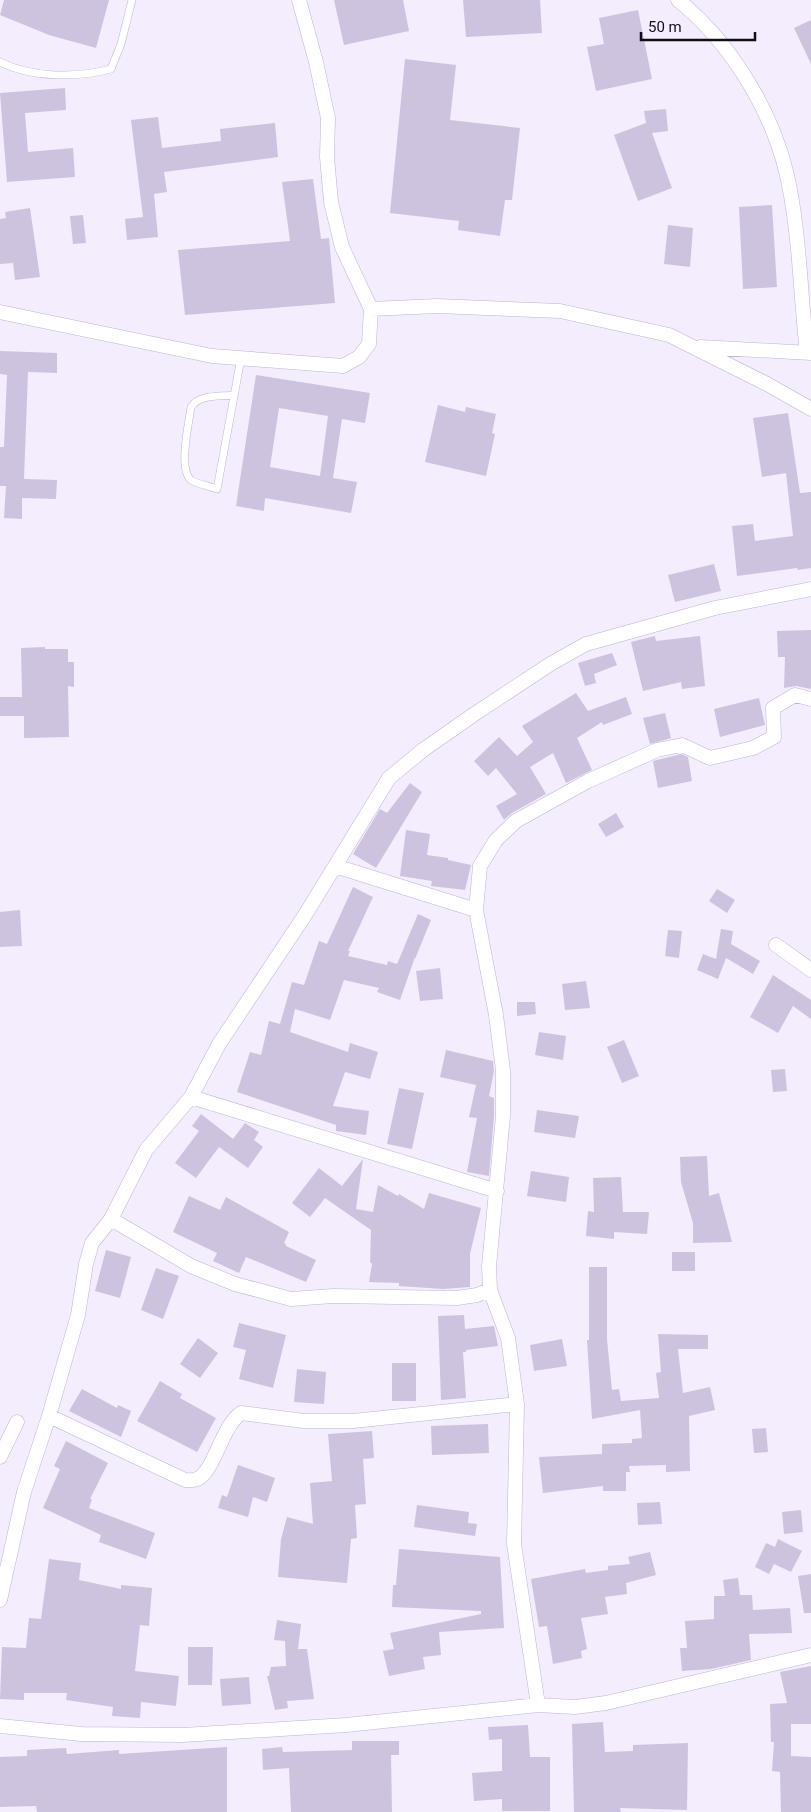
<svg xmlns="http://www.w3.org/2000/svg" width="811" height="1812" font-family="Roboto,sans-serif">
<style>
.building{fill:#cec3df;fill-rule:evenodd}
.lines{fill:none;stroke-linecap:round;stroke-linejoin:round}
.service-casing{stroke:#beb4d0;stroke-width:8}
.minor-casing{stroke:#beb4d0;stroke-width:15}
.service{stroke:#fff;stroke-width:7}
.minor{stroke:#fff;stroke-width:14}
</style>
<rect width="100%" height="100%" fill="#f3edfe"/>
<path class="building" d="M4,0H109L96,48L49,35L0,15Z
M334,0H403L409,31L344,45Z
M463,0H540L542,33L466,37Z
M638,10L652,79L596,91L587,47L604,44L599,18Z
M811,20V64L794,28Z
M405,59L456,65L450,120L520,128L512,200H505L500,236L458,230L459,221L390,213Z
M65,88L66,110L25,113L28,152L73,148L75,177L7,182L0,93Z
M666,109L668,131L652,133L672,188L638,201L614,135L646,123L644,111Z
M158,117L162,148L221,141L220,129L275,123L278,157L164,172L167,192L154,194L158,237L127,240L125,219L143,217L131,120Z
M313,179L321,239L329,238L335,303L185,315L178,250L290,241L282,182Z
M772,205L777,287L743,289L739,207Z
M30,208L40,277L15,280L13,263L0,264V219L6,218L5,212Z
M83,215L86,243L73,244L70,216Z
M668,225L693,228L690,267L664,264Z
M0,351L57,353V373L28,372L24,479L57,480L56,499L22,498V519L4,518L6,486H0V447H4L7,375L0,374Z
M256,375L370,393L365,423L342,419L333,478L357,482L351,513L265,498L264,511L236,506ZM279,408L328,416L320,476L270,467Z
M438,405L465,412L466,407L496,414L492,433L495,434L486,476L425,462Z
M788,413L800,493L811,492V568L798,570L797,568L737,576L732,526L753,524L755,541L793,536L786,473L762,477L753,418Z
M714,564L721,591L675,602L668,575Z
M811,630V689L796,686L784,688L785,657H778L777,631Z
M655,636L656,641L700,636L705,686L682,689L681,682L643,691L631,642Z
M45,647V649H68V662H74V687L68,686L69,737L24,738V716H0V697H22L21,648Z
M612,653L617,665L594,674L596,683L585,686L578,663Z
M576,693L588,711L626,697L632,714L603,725L602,722L577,738L592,770L566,783L553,753L530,767L546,794L512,813L504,820L496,806L517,794L496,768L488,776L474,761L499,737L517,756L533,742L522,726Z
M759,698L765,725L720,737L714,709Z
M665,713L671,738L650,744L643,718Z
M681,754L688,757L692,781L658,788L653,761Z
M410,783L422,792L376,868L353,854L380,809L387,813Z
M616,813L624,827L606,837L598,824Z
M406,830L430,834L427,855L448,858V860L471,865L465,890L431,886L432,881L400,876Z
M353,887L373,897L348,951H350L348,956L387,965L388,961L397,964L418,914L431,920L415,959V957L400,1000L377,992L379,988L344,980L330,1020L295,1009L290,1032L348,1052L350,1043L378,1052L370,1079L345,1072L333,1106L369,1111L366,1135L336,1131V1125L237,1092L250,1052L261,1055L269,1021L280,1024L292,982L304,985L319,941L327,944Z
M717,889L735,900L727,913L709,901Z
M20,910L22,946L0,947V912Z
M721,929L733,931L731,944L760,961L753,974L726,958L718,979L697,970L703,954L716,959Z
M668,930L682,931L679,958L665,956Z
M440,968L443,999L420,1001L416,971Z
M773,975L811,1000V1019L793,1006L778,1033L750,1017Z
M586,981L590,1008L565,1010L562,984Z
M517,1002H535L536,1014L517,1016Z
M539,1032L566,1036L563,1060L535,1055Z
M624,1040L639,1076L622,1083L607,1047Z
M446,1050L493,1061L494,1071L489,1096L494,1098V1116L489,1176L467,1172L477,1118L469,1117L476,1085L440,1077Z
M785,1069L787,1091L773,1092L771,1070Z
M399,1088L424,1093L412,1149L387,1144Z
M537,1110L579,1116L575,1138L534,1132Z
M201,1114L233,1139L245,1123L259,1132L254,1140L263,1147L248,1168L219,1147L196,1178L175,1163L199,1131L192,1126Z
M707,1156L709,1196L719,1193L732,1242L693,1243V1223L681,1182L680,1157Z
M363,1159L356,1209L373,1212L378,1185L398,1196L399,1194L424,1209L429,1193L481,1208L470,1254V1287L443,1289L399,1286V1283L369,1282L372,1264L370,1262L371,1230L325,1198L310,1217L292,1203L319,1168L342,1186Z
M531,1171L569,1177L566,1202L527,1196Z
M621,1177L623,1212H649L647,1234L614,1232V1239L586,1236L588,1211L594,1212L593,1178Z
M189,1196L220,1210L226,1197L289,1232L284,1243L286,1244V1246L316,1260L306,1282L246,1257L239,1273L213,1261L217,1253L173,1232Z
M106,1250L131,1257L120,1298L95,1291Z
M672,1252H695V1271H672Z
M589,1267H607V1339L612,1390L619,1389L621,1401L659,1398L656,1373L661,1372L658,1334L708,1335V1349H678L683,1393L710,1387L715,1410L689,1416L690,1471L666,1472V1465L629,1466L630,1472H626V1491H603V1486L543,1493L539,1457L602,1454V1444L632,1443V1439L642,1438L640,1410L592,1419L587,1340H589Z
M156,1268L179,1276L163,1319L141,1310Z
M464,1315L465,1329L494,1326L498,1346L466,1350V1352H463L466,1398L441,1400L438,1316Z
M239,1323L286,1335L273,1388L239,1379L246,1350L233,1347Z
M198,1338L218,1353L200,1378L180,1364Z
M562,1339L567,1366L534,1371L530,1345Z
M392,1363H416V1401H392Z
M297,1369L326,1372L324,1404L294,1402Z
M160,1381L182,1394L180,1398L216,1418L197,1452L137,1421Z
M82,1389L117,1408L118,1405L131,1411L121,1437L69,1411Z
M488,1424L489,1453L432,1455L431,1426Z
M766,1428L768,1452L754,1453L752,1429Z
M372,1431L374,1458L363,1459L366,1504L355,1505L357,1538L351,1539L347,1583L278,1577L281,1539L287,1517L313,1524L310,1483L332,1481L328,1434Z
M66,1441L108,1463L90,1499H92L89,1508L155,1533L146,1559L99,1542L101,1535L43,1508L60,1469L54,1466Z
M238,1465L275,1478L267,1502L253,1497L248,1517L218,1508L222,1495L227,1497Z
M660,1502L662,1524L638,1525L637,1503Z
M417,1505L469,1512L468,1523L477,1524L475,1536L414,1527Z
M801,1510L803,1532L784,1534L782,1512Z
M778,1539L802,1551L791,1572L774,1564L769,1574L755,1567L766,1543L775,1547Z
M399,1549L500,1557L504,1628L439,1632L441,1655L423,1657L425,1669L389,1676L383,1651L394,1649L390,1633L481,1614V1611L392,1607L393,1585H396Z
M650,1552L656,1575L626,1583L627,1594L605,1597L608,1614L581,1618L587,1649L581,1651L582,1658L553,1664L547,1626L539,1627L531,1579L585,1569L586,1573L608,1570V1566L630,1564L628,1557Z
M49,1559L81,1563L79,1580L121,1589V1585L152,1588L149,1626L140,1625L135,1671L179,1676L176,1706L141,1702L140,1718L112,1716L113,1707L66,1700L67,1693H24V1700L0,1699L2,1647L26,1648L29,1618L41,1619Z
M811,1574V1613H804L798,1576Z
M738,1578L740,1595H752L753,1610L790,1608L792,1633L749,1634L751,1660L711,1669L682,1671L680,1648H687L685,1621L714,1619V1596H725L723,1580Z
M277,1620L301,1624L298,1649H307L314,1699L287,1701L288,1708L275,1710L267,1676H269L271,1667L286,1666L285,1641L274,1640Z
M188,1647H213L212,1685H188Z
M811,1666V1724H791V1756L811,1757V1812H781L780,1772L772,1771L774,1742H771L770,1704L787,1703L780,1672Z
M249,1677L251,1704L222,1706L220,1679Z
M603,1722L605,1752L633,1751V1745L688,1743L687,1810L620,1808L621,1812H574L572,1724Z
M528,1725L530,1757H550V1811H502V1799L474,1801L472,1773L502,1771V1739L489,1740L488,1727Z
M352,1741H399V1755H391L392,1812H291L289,1768L263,1770L262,1749L282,1747L283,1752L352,1750Z
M227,1747V1812H37L36,1806L0,1807V1757L27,1756V1750L66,1748L67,1754L119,1750V1754Z"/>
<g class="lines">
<defs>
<path id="service" d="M0,62C32,78 77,78 111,69L121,44L132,0
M234,395C219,397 200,394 191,407C189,422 178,470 191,480C197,484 209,486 217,489L241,358"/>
<path id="minor" d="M678,0C729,41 770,107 786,171C800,230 800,293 807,352
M371,309L437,306L560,311L669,335L767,384L811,409
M0,312L212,356L343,366L359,357L369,344L371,309L342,247L331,202L327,157L328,118L316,62L299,0
M700,347L811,353
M335,866L476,910
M776,945L811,970
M191,1097L497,1191
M111,1219L191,1266L235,1284L291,1299L333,1296L457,1298L477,1295L490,1290
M49,1416L185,1480C189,1480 194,1481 197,1479C215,1471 221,1427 241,1413L304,1421H353L517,1404
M0,1457L17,1422
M0,1600L24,1492L49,1416L78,1315L86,1264L92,1243L111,1219L146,1150L191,1097L219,1044L305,915L389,778L423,750L473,715L552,663L586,644L715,608L811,589
M538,1705L514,1544L517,1404L508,1338L490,1290L489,1266L503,1116V1070L496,1015L476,910L480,866L496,840L516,821L588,781L657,750L682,745L710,758L753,748L774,737L773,708L795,695L811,699
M0,1726L81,1734L183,1735L346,1725L538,1705L575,1707L606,1703L811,1655"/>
</defs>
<use href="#service" class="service-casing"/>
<use href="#minor" class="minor-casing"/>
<use href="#service" class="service"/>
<use href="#minor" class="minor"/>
</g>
<path d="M641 32v8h114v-8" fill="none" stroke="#110d17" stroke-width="2.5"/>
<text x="648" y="32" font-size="15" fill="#110d17" stroke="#f3edfe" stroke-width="4" paint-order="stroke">50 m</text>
</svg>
